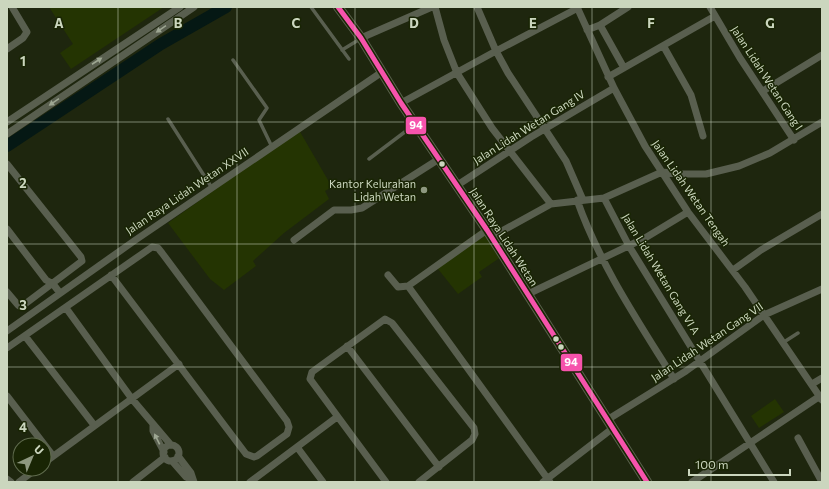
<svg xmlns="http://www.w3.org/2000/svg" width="829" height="489" font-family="Commissioner,sans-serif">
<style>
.built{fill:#243402}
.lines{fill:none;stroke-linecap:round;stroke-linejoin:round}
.river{stroke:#051814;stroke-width:12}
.lane{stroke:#595f4f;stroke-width:3.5}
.street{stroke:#595f4f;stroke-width:7}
.secondary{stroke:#5a614d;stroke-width:10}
.bus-1-casing{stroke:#192504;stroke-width:8}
.bus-1{stroke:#f653ac;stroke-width:5}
.oneway{fill:#9da692}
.grid{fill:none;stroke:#cbd6be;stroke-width:1;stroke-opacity:0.55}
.bus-dot{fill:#cbd6be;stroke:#192504;stroke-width:1.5}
.poi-dot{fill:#8e9880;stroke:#192504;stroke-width:1.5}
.labels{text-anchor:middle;stroke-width:3;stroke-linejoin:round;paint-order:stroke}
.street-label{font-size:11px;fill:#cbd6be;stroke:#192504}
.poi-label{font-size:11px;fill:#cbd6be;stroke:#192504;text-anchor:end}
.grid-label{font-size:13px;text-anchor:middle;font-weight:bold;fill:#cbd6be;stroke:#192504;stroke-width:3;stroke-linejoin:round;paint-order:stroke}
.line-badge{stroke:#192504;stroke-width:1.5}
.badge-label{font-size:11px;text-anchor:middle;font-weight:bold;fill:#fff}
</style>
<rect width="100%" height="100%" fill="#1e260e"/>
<path class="built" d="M49,7H164L71,69L60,53L73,44Z
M299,130L332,187L325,191L329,199L284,233L253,261L256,266L224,290L210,279L168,223Z
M482,229L501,257L479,272L482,277L458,294L434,264Z
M775,399L784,412L759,428L751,416Z"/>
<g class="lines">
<path class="river" d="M7,146L161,44L226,7"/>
<path class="lane" d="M311,7L349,59
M342,50L360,39
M233,60L267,108L259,120L272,147
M168,119L212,188
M369,159L414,125
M784,342L798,333"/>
<path class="street" d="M435,7L444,40L457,73L492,128L551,204
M477,7L496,51L508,73L566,161L583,200
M577,7L614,88L645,146L688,212L745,287L822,400
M710,7L740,58L794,140
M600,25L624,68
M587,30L600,25L628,7
M361,38L432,7
M664,47L691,95L703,136
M7,49L23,38L27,32L12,7
M608,77L715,16
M763,91L822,55
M401,103L496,51L578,8
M7,122L180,7
M7,134L194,7
M7,164L81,257L82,261L21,307L18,305L7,292
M456,186L531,137L614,88
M604,198L629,246L774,482
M577,200C600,265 638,321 674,379
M7,229L46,280L53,284L60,293
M491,237L551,204L604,198L662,172L682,174H706L739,166L770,153L822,122
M294,240L334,210H351L362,208L439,159
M733,270L761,250L822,214
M388,275L398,287L408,286L487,230
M408,286L550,482
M528,294L645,238L688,212
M66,308L132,399L171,445
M7,331L134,241L382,72
M25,336L94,425
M347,346L439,467
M7,348C55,315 103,281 152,247L158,248L162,253L287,421L289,427L287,434L257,456L254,457L246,454L111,275
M812,384L822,378
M7,396L53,456
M607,420L686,371L764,315L822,289
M153,424V431L164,452
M798,438L822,482
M163 453a8 8 0 1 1 16 0a8 8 0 1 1-16 0Z
M297,447L323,482
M178,456L191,473L194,482
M172,461L186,477L193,480
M44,463L179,364
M7,479L11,482
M19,482L36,469
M133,482L165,457
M250,482L337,417
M386,482L310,379L312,372L385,319L392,323L474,428L475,434L472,440L419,482
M543,482L613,428
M692,482L820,396"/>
<path class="secondary" d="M338,7L361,38L401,103L487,230L647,482"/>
<defs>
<path id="bus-1" d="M338,7L361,38L401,103L487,230L647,482"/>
</defs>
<use href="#bus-1" class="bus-1-casing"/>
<use href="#bus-1" class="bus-1"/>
</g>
<defs><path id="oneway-solid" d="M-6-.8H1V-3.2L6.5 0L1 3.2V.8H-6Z"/></defs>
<g class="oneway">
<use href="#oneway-solid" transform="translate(161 29) rotate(146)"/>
<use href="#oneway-solid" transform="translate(97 61) rotate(-33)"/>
<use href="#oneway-solid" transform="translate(54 102) rotate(146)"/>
<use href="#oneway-solid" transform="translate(157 439) rotate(-116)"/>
</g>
<path class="grid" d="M118,7V482M237,7V482M355,7V482M474,7V482M592,7V482M711,7V482M7,122H822M7,244H822M7,367H822"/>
<g class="bus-dot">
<circle cx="442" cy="164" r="3.5"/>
<circle cx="556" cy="339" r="3.5"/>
<circle cx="561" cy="347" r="3.5"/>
</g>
<circle class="poi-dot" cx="424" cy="190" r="4"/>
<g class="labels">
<g class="street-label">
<text transform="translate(767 78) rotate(57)" y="4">Jalan Lidah Wetan Gang I</text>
<text transform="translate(529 127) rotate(-32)" y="4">Jalan Lidah Wetan Gang IV</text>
<text transform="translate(187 191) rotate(-34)" y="4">Jalan Raya Lidah Wetan XXVII</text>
<text transform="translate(691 193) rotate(55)" y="4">Jalan Lidah Wetan Tengah</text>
<text transform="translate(504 237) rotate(57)" y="4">Jalan Raya Lidah Wetan</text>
<text transform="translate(661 274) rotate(59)" y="4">Jalan Lidah Wetan Gang VI A</text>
<text transform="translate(707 342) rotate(-34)" y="4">Jalan Lidah Wetan Gang VII</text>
</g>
<g class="poi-label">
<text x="416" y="188">Kantor Kelurahan<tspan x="416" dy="13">Lidah Wetan</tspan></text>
</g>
</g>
<g class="grid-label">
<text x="59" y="28">A</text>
<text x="178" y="28">B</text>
<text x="296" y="28">C</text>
<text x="414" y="28">D</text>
<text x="533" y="28">E</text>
<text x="651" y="28">F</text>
<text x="770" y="28">G</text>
<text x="23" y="66">1</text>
<text x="23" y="188">2</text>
<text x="23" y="310">3</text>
<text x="23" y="432">4</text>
</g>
<g class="line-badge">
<rect x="405" y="116" width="22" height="19" rx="4" fill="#f653ac"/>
<rect x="560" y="353" width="23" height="19" rx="4" fill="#f653ac"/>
</g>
<g class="badge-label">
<text x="416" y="129">94</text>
<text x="571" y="366">94</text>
</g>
<rect width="829" height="489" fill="none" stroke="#cbd6be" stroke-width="16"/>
<g transform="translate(32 457) rotate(44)"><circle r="19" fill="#192504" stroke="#606c4e"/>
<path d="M0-3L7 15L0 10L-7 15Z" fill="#8e9880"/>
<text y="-6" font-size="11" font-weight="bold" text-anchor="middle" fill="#cbd6be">U</text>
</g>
<path d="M689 469v6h101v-6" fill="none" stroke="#cbd6be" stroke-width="2"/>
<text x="695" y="469" font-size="12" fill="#cbd6be" stroke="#192504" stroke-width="3" paint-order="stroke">100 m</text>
</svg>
